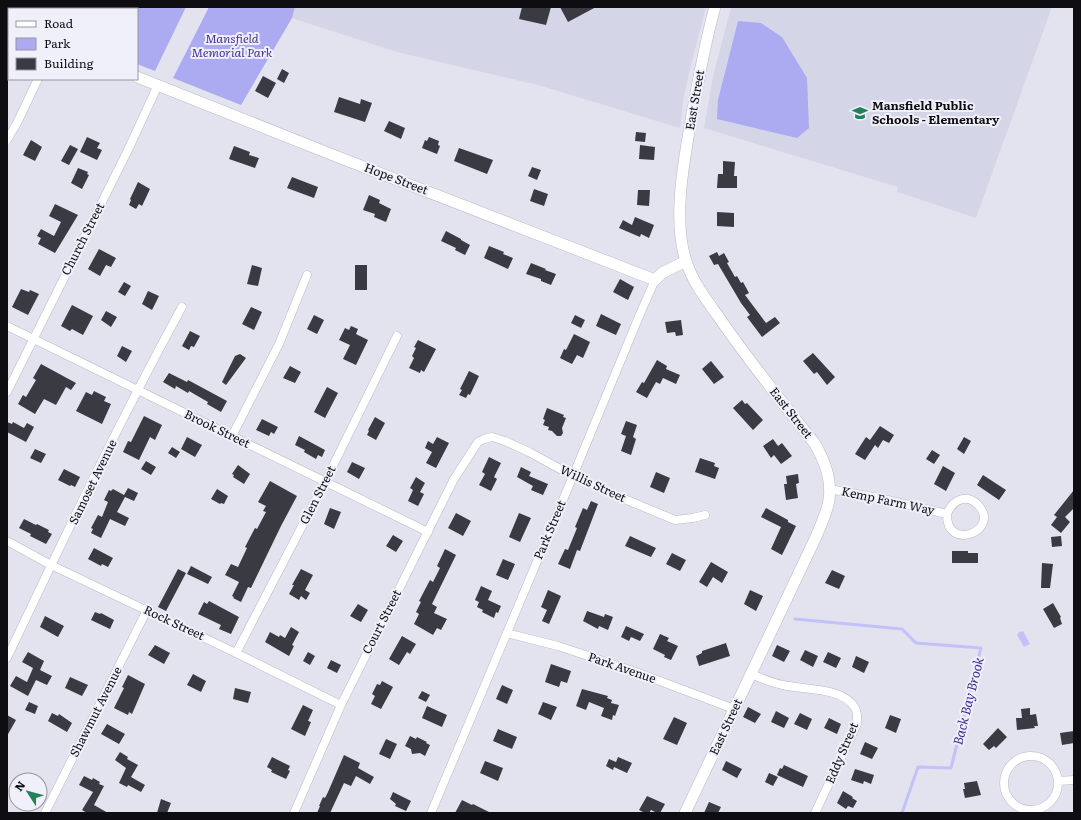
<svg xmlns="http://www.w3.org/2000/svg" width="1081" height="820" font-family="Literata,serif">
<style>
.built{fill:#d5d5e8}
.green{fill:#acaaf1}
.water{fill:#c2c1f8}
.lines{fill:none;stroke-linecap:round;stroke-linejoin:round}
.stream{stroke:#c2c1f8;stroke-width:3}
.building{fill:#3a3a43}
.street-casing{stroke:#b9b9c4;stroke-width:9}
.secondary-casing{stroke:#b9b9c4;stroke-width:12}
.street{stroke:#fff;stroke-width:8}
.secondary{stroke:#fff;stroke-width:11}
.labels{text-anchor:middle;stroke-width:4;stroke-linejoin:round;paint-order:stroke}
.park-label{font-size:12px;font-style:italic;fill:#46349a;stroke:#f0f0fb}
.street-label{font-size:12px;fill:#0e0e12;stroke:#f0f0fb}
.poi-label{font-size:12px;font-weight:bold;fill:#0e0e12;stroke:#f0f0fb;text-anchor:start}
.water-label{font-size:13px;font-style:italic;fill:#412d92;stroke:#f0f0fb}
</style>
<rect width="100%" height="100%" fill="#e2e3ee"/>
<path class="built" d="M295,7H706L692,61L684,95L680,128L538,85L397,52L292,18Z
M731,7H1052L976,218L897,192L898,187L704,128L713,77Z"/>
<path class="green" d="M7,7H186L155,71L137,64V9H9V16L7,15Z
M209,7H295L292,18L241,105L173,78Z
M738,21L761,23L782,37L807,78L809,128L797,138L717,119L718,100Z"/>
<path class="water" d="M1020,631L1021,632L1023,631L1030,644L1024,647L1017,635Z"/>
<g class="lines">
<path class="stream" d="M795,619L902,629L916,643L981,648L951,768L918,767L902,813"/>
</g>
<path class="building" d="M522,7H551L546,25L519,19Z
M560,7H596L568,22Z
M282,69L289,73L284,83L277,79Z
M263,76L276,83L268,98L255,91Z
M339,97L360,104L361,99L372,103L365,122L334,112Z
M389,121L405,128L401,139L384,131Z
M636,132L646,133L645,142L635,141Z
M87,137L100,143L97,148L102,150L97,160L80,152Z
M429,137L439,141L438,145L440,146L437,154L422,148L425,140L427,141Z
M31,140L42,147L35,161L23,155Z
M70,145L78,149L69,165L61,161Z
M640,145L655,147L654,160L639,159Z
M234,146L250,152L249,155L259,158L255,168L229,159Z
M459,148L493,160L487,174L454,161Z
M723,161L735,162L734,176H737V188H717L718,174H723Z
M532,167L541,170L537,180L528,176Z
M78,168L88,172L87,174L89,175L82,189L71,183Z
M292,177L318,187L314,198L287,188Z
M138,182L150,189L142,206L139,204L136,209L129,205L131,200L130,199Z
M534,189L548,194L544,206L530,201Z
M638,190H650L649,206L637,205Z
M369,195L380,200L379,203L391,209L386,222L374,217L375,214L363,210Z
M55,204L78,215L55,253L38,244L41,238L37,236L41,229L54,236L61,222L49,216Z
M717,212L734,213V227L717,226Z
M635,217L654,225L649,238L641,234L640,237L619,228L623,220L632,225Z
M446,231L461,239V240L470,245L465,255L455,250L456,248L441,241Z
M489,246L504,252L503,254L513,258L508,269L484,258Z
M99,249L116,258L111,267L106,265L100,276L88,269Z
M717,252L719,256L724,253L729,262L727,263L735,277L737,276L741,283L743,282L749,293L745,295L766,323L775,317L780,323L762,337L747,317L750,315L741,303L718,264L714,265L709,256Z
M531,263L546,269L545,270L556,274L551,285L541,281V279L526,274Z
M252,265L262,268L258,286L247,284Z
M355,265H367V290H355Z
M620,279L634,287L628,300L613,292Z
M124,282L131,286L125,296L118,292Z
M21,289L29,292L30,290L39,294L28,315L12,307Z
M148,291L159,296L152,310L142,304Z
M72,305L93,316L83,335L72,329L70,331L61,326Z
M251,307L262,312L254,330L242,324Z
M106,311L117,317L111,327L101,320Z
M601,314L621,324L616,335L596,326Z
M314,315L324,320L317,334L307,329Z
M575,315L585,320L581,328L571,323Z
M681,320L683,335L676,336L675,332L667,333L665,322Z
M351,326L358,329L356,334L368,340L356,365L343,359L350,345L339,340L345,328L349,330Z
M190,331L200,336L194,347L191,346L189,350L182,346Z
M574,334L590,342L583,358L577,355L572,364L560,358L564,349L566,350Z
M418,340L436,349L424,372L421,370L420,373L409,368L414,358L412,356L416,348L414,347Z
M122,346L132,351L126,362L117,356Z
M813,353L835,377L827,385L817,372L814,374L803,361Z
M240,354L246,358L226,385L222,382L235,356Z
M657,360L667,366L666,369L680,375L676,384L663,378L660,384L656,382L647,398L636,392L642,382L644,383Z
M711,361L724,377L714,384L702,369Z
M41,364L76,383L71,390L66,387L56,405L44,399L35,414L18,404L23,395L26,397L36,380L33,378Z
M290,366L301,372L295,383L283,378Z
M469,371L479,376L470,395L468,394L466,398L459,395L462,390L460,389Z
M169,373L187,382L188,380L227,401L221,412L207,404L208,402L189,391L188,393L176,386L175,389L163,382Z
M327,387L338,393L325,418L314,412Z
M94,391L106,397L104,401L111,404L102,424L76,411L86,392L92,395Z
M742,400L745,404L747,403L763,420L753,430L733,408Z
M547,408L564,415L563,417L566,418L562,428L563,433L561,436H557L552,431L548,430L549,427L543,425L545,420L543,419Z
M144,416L162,425L155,440L150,437L139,460L123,452L128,441L131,442Z
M375,417L385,423L376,440L367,435L369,431L368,430Z
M262,419L278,427L274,434L271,432L269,436L256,430Z
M626,421L637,425L633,437L636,439L631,455L621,451L626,436L621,434Z
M7,422L12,424L13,422L24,428L27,423L34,427L26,442L7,432Z
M880,426L894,435L889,443L883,440L878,448L875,445L865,460L855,454L866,437L870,440Z
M299,436L325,450L322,457L318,455L316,459L304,452L305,450L295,445Z
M187,437L202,445L195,457L181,449Z
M437,437L449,443L436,468L426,463L432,452L425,448L428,441L433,444Z
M964,437L971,441L964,454L957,449Z
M773,439L778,446L782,443L792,456L781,464L774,455L771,458L763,446Z
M172,447L180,452L176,458L168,453Z
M35,449L46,454L41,463L30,458Z
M932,450L940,455L934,464L926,459Z
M489,457L501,463L494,477L497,479L491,491L479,485L485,474L482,472Z
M700,458L715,463L714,466L719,468L715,479L695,472Z
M146,461L156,467L151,475L141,469Z
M352,462L365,468L359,479L347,472Z
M238,465L250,474L244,484L233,477L234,475L232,474Z
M943,466L955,473L946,491L934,484Z
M521,467L531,472L529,476L548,484L543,495L531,490L533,486L517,477Z
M64,469L80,477L75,487L71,485L70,486L58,480Z
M656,472L670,478L664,493L650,487Z
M798,474L799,483L796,484L798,498L786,500L784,484H787L786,476Z
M983,475L1006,490L999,500L977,485Z
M416,477L425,483L420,492L424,494L418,506L408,501L413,490L410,488Z
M270,481L297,496L281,526L251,588L248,587L241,602L233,598L234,597L232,596L239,582L225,575L231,564L238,567L247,548L245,547L255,528L257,529L266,512L263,511L266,506L258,502Z
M128,488L138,493L134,501L125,497L117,512L129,518L125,526L110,519L101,538L91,533L93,529L91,528L98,515L102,517L108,502L104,500L109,490L111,491L113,489L124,495Z
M217,489L228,496L224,504L221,503L220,504L211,499Z
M1074,490V508L1065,517L1070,522L1061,533L1051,525L1057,517L1054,515Z
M591,501L598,504L580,551L577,550L570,569L558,564L565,549L568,550L577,528L575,527L583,508L587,510Z
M330,508L341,512L334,529L324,524Z
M766,508L788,520V522L796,526L782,555L771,549L781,527L761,517Z
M456,513L471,521L463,536L448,528Z
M519,513L531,518L520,542L509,537Z
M24,519L36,525L37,524L49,530L48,532L52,534L46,544L30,536L31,534L19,528Z
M393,535L403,541L396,552L386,546Z
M630,536L656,548L651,557L625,546Z
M1061,536L1062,546L1052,547L1051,537Z
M94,548L113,558L108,567L102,564L101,566L88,559Z
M445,549L456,555L432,604L437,607L434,613L447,619L441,630L437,628L433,635L414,624L419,614L416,612L421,602L419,601L430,580L433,582L440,568L437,566Z
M952,551H968V553H978V563H952Z
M672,553L686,560L680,571L666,564Z
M503,559L515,564L508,580L496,575Z
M711,562L728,572L722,583L713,577L707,587L699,582Z
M1042,563L1053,564L1050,588H1041Z
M191,566L212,577L208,584L187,574Z
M178,569L186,573L166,611L158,607Z
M301,569L313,575L305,590L310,593L306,600L301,596L299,600L289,594L294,585H292Z
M832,570L845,576L839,589L825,583Z
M481,586L492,591L488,600L501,606L498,613L496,612L494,618L482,612L483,610L477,607L479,602L475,600Z
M548,590L561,596L549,624L542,621L547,610L541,607Z
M750,590L763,596L756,611L744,604Z
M209,601L239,617L231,634L219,629L221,625L198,614L204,602L207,604Z
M1053,603L1061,617L1060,618L1062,624L1054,628L1043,609Z
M358,604L368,610L361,622L350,616Z
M587,611L604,617L605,614L613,617L608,630L599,626L598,629L583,621Z
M95,612L100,614L101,613L114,620L110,629L91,620Z
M45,616L64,626L58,637L40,627Z
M626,626L644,634L640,641L631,637L629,641L621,637Z
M291,627L299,632L292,645L294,646L289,656L265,642L270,632L279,637L280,635L285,638Z
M660,634L669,638L667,641L678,646L671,660L664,657L665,655L653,649Z
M402,636L416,644L410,654L407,652L399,665L389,659Z
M726,643L730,656L699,666L696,656L702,653V651Z
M155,645L170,653L164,664L148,655Z
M777,645L790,651L784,662L772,656Z
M805,650L818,656L813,667L800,660Z
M28,652L44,661L40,670L52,676L47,685L36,680L28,696L10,686L16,676L27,682L33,668L22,662Z
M308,652L315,656L310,665L303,661Z
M828,652L841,658L836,668L823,662Z
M856,656L869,662L864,673L852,667Z
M331,660L341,665L337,673L327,668Z
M551,664L571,671L567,683L561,681L559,687L545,682Z
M193,674L206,681L201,692L187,685Z
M128,675L145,684L132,714L129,712L128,715L114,708L124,688L122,687Z
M70,677L88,685L82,696L65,688Z
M382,681L393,687L381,709L371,704L375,696L372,694L377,684L380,685Z
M502,685L513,690L507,704L496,699Z
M235,688L251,692L248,703L233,699Z
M582,689L608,696L607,698L612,700L611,703L619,705L615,716L613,715L612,720L601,716L604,708L589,702L586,710L576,706Z
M422,691L430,695L426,702L418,698Z
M29,702L38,706L35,714L25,710Z
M543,702L557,707L551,720L538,714Z
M303,705L313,710L308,721L311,722L305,736L291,729Z
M427,706L447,715L442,727L422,718Z
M748,707L761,714L755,723L743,717Z
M1030,708V715L1036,714L1038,726H1034L1035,728L1017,730L1016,718H1022L1021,709Z
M776,711L789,718L784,728L771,722Z
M52,713L58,716L59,714L72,723L67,732L48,721Z
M800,713L812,719L807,730L794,724Z
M7,715L16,720L7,736Z
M890,715L901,719L896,733L885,728Z
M674,717L687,723L677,745L663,739Z
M829,718L841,724L837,734L824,728Z
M107,724L125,734L119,744L101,734Z
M998,728L1007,737L996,748L994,746L989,750L983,744Z
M498,729L517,737L512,749L493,741Z
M1074,731V743L1062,745L1060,733Z
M410,736L416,739L417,737L427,742L426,743L430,745L425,756L420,753L412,754L411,749L405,746Z
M386,739L397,744L390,759L379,754Z
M865,742L878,748L872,759L860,754Z
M120,752L128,757L127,759L138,765L131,777L145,785L141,792L128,785L127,787L119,783L126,768L115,760Z
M344,755L360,763L358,768L374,777L370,784L356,776L351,786L344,783L330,813H317L320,806H319L323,797L325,798L328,792Z
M272,757L290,766L288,770L290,771L286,779L271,772L272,770L267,767Z
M618,757L632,763L627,773L614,767L613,770L606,766L609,759L616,762Z
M485,761L503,768L498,781L480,773Z
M726,761L742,769L737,778L722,770Z
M784,765L808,776L803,787L777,775L780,768L782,769Z
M855,769L874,775L871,784L864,781L863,784L851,780Z
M769,773L778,777L773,786L765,782Z
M84,776L92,780L93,778L100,782L99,784L104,786L94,805L108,813H87L82,810L93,792L79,785Z
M977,781L981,795L965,798L963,789H965L964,783Z
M843,791L853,797L852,798L857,801L853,808L848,806L846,809L837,803Z
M393,792L411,801L406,811L395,806L396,804L390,799Z
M647,796L665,804L660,813H657L651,810L649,813H645L639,810Z
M161,799L171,803L167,813H157Z
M462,800L472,805L473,804L491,813H455Z
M709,802L721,807L718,813H704Z"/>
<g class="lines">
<defs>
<path id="street" d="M7,140L17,123L38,79
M7,326L428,532
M7,392L128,150L158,85
M232,436L279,344L307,275
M829,489L879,498L947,514C946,553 1002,530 978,505C967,493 952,500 947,514
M7,541L51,565L236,653L341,705
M507,633L558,646L636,672L734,709
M236,653L325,482L397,336
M7,658C63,540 119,422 182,307
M751,674C761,678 772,683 783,685C804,690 844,687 855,708C858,713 857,719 857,724L815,813
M1004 783a27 27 0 1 1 54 0a27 27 0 1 1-54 0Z
M1058,781L1074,780
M45,813L147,610
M294,813L341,705L454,479L478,442L484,439L492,437L505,441L529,452L573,476L622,498L675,520L693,518L705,515
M431,813L573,476L640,314L655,280"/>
<path id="secondary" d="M7,25L9,26
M137,77L333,155L655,280L662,273L686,261
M685,813L815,539C820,527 827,513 829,500C832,480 825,462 815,444C782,402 748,360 718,316C706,299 692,281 686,261C673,221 683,166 690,126C697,86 704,46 715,7"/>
</defs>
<use href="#street" class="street-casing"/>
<use href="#secondary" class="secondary-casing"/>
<use href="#street" class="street"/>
<use href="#secondary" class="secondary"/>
</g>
<defs>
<symbol id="school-bare" viewBox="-9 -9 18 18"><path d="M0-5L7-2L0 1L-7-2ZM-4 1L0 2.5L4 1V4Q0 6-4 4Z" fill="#24825a" stroke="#f0f0fb" stroke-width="2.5" paint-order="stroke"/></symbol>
</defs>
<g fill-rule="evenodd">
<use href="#school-bare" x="849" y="102" width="22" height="22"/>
</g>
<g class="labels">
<g class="park-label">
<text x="232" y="43">Mansfield<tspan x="232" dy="14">Memorial Park</tspan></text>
</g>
<g class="street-label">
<text transform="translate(695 100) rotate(-80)" y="4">East Street</text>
<text transform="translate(396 179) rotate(21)" y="4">Hope Street</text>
<text transform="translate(83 239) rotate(-63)" y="4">Church Street</text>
<text transform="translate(791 413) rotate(52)" y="4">East Street</text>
<text transform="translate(217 429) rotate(26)" y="4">Brook Street</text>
<text transform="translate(93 482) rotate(-64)" y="4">Samoset Avenue</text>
<text transform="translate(593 484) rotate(25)" y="4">Willis Street</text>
<text transform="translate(318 495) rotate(-63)" y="4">Glen Street</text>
<text transform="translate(888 501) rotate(12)" y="4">Kemp Farm Way</text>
<text transform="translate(550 530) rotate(-67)" y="4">Park Street</text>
<text transform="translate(382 622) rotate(-63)" y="4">Court Street</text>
<text transform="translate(174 623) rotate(25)" y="4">Rock Street</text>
<text transform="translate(622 668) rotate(19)" y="4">Park Avenue</text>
<text transform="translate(96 712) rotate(-63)" y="4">Shawmut Avenue</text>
<text transform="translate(726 727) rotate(-65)" y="4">East Street</text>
<text transform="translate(842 753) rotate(-67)" y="4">Eddy Street</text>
</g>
<g class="poi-label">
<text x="872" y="110">Mansfield Public<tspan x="872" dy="14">Schools - Elementary</tspan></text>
</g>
<g class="water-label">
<text transform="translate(968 701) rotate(-76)" y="5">Back Bay Brook</text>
</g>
</g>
<rect width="1081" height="820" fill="none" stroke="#0e0e12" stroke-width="16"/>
<rect x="8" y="8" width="130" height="72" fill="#f0f0fb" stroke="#96969e"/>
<rect x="16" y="21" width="20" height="6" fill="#ffffff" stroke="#96969e"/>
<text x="44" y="28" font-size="12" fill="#0e0e12">Road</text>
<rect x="16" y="38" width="20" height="12" fill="#acaaf1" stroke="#96969e"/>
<text x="44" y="48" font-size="12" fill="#0e0e12">Park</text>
<rect x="16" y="58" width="20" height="12" fill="#3a3a43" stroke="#96969e"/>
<text x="44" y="68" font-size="12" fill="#0e0e12">Building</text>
<g transform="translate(28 792) rotate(306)"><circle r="19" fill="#f0f0fb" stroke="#96969e"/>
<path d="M0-3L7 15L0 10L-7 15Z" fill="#24825a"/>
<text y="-6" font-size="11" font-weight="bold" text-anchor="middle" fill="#0e0e12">N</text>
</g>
</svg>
